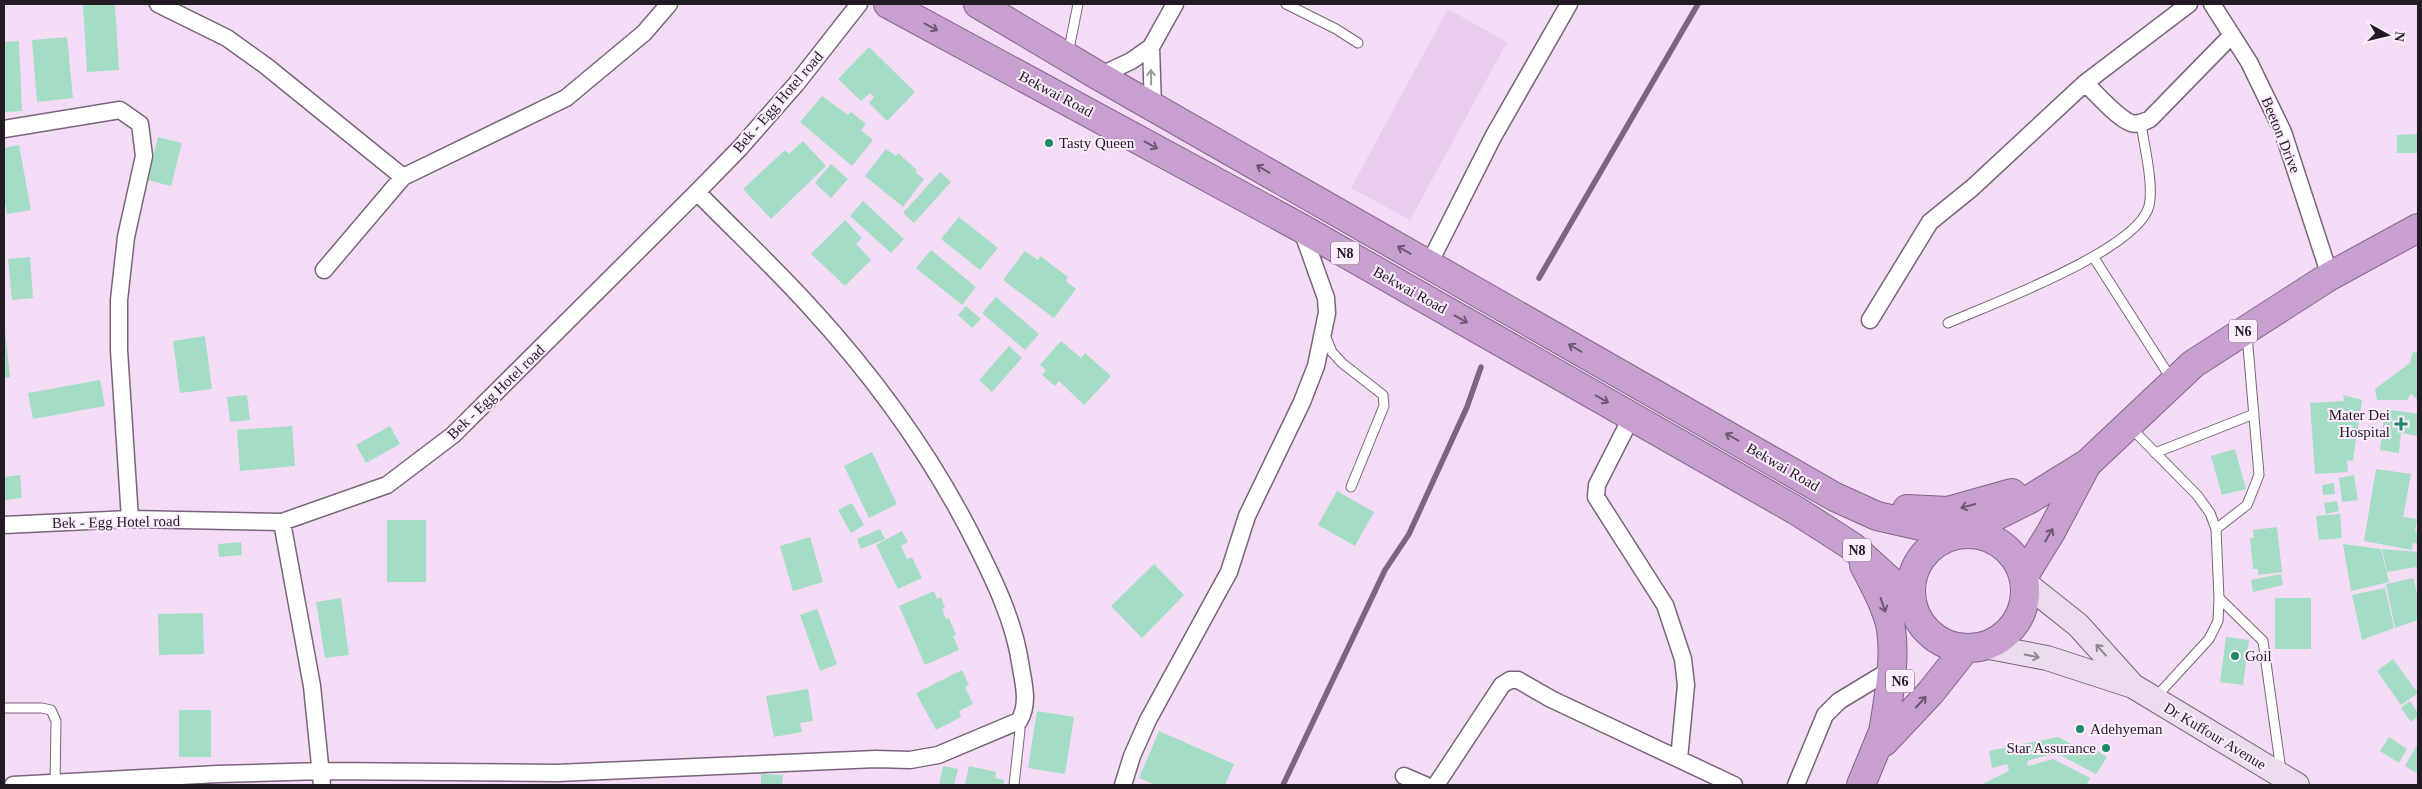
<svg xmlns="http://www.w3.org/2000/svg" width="2422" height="789" font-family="Georgia,serif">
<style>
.built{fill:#e9cdee}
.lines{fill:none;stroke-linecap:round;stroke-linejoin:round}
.stream{stroke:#7d6480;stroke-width:5.5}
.building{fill:#a4ddc5}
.service-casing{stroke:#78647b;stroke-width:11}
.minor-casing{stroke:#78647b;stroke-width:19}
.secondary-casing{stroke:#78647b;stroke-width:26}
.trunk-casing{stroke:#85628b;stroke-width:30}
.service{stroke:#fff;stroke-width:9}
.minor{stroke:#fff;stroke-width:16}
.secondary{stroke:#eadced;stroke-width:24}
.trunk{stroke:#c8a0cf;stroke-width:28}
.oneway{stroke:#6d5771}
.oneway2{stroke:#9c989c}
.oneway3{stroke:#908593}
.poi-dot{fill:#1d8b6a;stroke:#fbedfd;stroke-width:2}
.labels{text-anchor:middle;stroke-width:4;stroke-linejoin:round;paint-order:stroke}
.shield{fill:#fbedfd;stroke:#645a65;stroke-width:1}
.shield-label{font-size:14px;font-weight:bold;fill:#231b24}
.street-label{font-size:15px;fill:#231b24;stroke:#fbedfd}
.poi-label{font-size:15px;fill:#231b24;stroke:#fbedfd;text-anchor:start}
</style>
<rect width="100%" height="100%" fill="#f4dcf7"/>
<path class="built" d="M1448,9L1507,42L1410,220L1351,188Z"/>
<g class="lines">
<path class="stream" d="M1539,278L1698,4
M1283,785L1385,570L1409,534L1467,407L1481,367"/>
</g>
<path class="building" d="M83,4H115L119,70L87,72Z
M67,37L73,98L37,102L32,40Z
M19,41L22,111L4,112V42Z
M869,47L915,92L887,121L869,103L874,97L870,93L861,101L838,79Z
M822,96L848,115L851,112L866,124L861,130L873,140L852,166L800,122Z
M2417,134L2418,153H2397V135Z
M158,137L182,143L171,186L147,180Z
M803,141L826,166L771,219L743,189L785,150L789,154Z
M19,145L31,210L7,214L4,197V148Z
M886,149L896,156L898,153L917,170L915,172L924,179L903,207L865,176Z
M831,164L848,179L831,198L815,183Z
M940,172L951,182L914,223L903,213Z
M863,201L904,239L891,253L850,216Z
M959,217L998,248L980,270L941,239Z
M845,220L862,238L856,244L871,260L845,286L811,254Z
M931,250L976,287L962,305L916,268Z
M1025,251L1038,260L1040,256L1068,277L1066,281L1076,289L1054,318L1003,280Z
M30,257L33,298L12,300L8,259Z
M996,297L1039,334L1025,350L982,313Z
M966,306L981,319L972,328L958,315Z
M4,321L10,377L4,378Z
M205,336L212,389L180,393L173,341Z
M1061,341L1081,358L1085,353L1111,376L1084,405L1059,381L1055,386L1042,375L1046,370L1040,365Z
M1009,346L1022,358L992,392L979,380Z
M2413,352L2418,353V400L2411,394L2407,400H2377L2375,389L2410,363Z
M100,380L105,406L33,419L28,393Z
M247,395L250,420L230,422L227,397Z
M2343,395L2362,400L2353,461L2347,460L2348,472L2315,474L2310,403L2344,401Z
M2385,409L2418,414V436L2401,433L2399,453L2380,450Z
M292,426L295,466L240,471L237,430Z
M390,426L400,444L366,463L356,445Z
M2235,449L2246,489L2222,495L2211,456Z
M872,452L897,504L869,518L844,466Z
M2376,469L2411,474L2403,517L2417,519L2415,532H2418V544L2413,543L2412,550L2364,541Z
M20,475L22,498L4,500V477Z
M2354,475L2358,500L2342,502L2339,478Z
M2334,483L2335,494L2323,495L2322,485Z
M1337,491L1374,512L1355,546L1318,525Z
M2337,501L2339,511L2326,514L2324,503Z
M852,503L864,525L851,533L838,510Z
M2340,514L2342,538L2319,540L2316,516Z
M387,520H426V582H387Z
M2277,527L2282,572L2258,575V569H2253L2250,538H2254L2253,530Z
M880,529L885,539L861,549L857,539Z
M902,531L908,542L901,546L907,559L912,557L922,578L898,589L876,545Z
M810,537L823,582L793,591L780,546Z
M241,542L242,555L219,557L218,544Z
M2343,544L2381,549L2389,582L2351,591Z
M2382,549L2418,552L2417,567L2387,572Z
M1154,564L1184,595L1142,638L1111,606Z
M2281,574L2283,585L2253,592L2251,580Z
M2414,578L2418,601V620L2395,628L2386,584Z
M2385,588L2394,628L2362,640L2352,595Z
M934,591L937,599L941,597L945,608L942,609L946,619L949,618L956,635L953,636L959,650L925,665L899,606Z
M341,598L349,655L325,658L316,602Z
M2275,598H2311V649H2275Z
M817,609L837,664L820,671L800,615Z
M203,613L204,654L159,655L158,614Z
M2226,637L2249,640L2243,685L2220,682Z
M2393,659L2418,693L2401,705L2377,671Z
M962,670L969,685L965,687L973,704L959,711L961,717L936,730L916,693Z
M808,689L813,721L800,723L802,732L774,737L766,696Z
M2410,701L2418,713V716L2411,722L2401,708Z
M179,710H211V757H179Z
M1037,711L1074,717L1065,774L1028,768Z
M1159,731L1234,764L1225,785H1156L1139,778Z
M2058,737L2094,756L2097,751L2107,757L2096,774L2056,753L2027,761L2028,766L2053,759L2090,778L2087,785H1980L2009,771L2007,764L1992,768L1989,751Z
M2389,737L2407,749L2399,763L2380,751Z
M2417,745L2418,746V774L2405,766Z
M943,766L958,769L954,785H939Z
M969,766L996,772L995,778L1004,780L1003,785H965Z
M761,774L783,775L782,785H761Z"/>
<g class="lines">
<defs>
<path id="service" d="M1286,4L1336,29L1358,43
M1068,54L1078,4
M2094,258L2172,380
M1948,323C1991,304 2138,250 2149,206C2154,184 2144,146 2141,123
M1324,333L1332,352L1342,363L1383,395L1384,406L1351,487
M2131,428L2197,495L2210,513L2216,529L2219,598L2218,621L2209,639L2154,699
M2155,453L2254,414
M2216,529L2247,505L2259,475L2247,335
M2219,598L2263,641L2281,771
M4,708H42L51,710L56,721L55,783
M1014,785L1020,730L1019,721"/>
<path id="minor" d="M158,4L227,38L266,66L403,177
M2212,4L2249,62L2283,132L2330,276
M1151,47L1153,106
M1099,76L1131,61L1151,47L1175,4
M2085,83C2096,93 2117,118 2131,123C2138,125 2144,122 2150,119L2232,35
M4,129L120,110L140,124L144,156L126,237L119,300V350L130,519
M1429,264L1493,137L1569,4
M324,270L403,177L566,98L644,33L669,4
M1870,320L1930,222L1972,188L2085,83L2189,4
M1632,416L1597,485L1596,497L1665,605L1683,659L1686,685L1679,759
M282,522L312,686L322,785
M4,525L130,519L282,522L387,485L453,435L697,192L739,149L797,83L859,4
M1404,776L1425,785
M13,785L218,774L322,771L557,773L876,759L910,760L938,755L1019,721C1030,703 1023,682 1020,662C1014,622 995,582 977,546C934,459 876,379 811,308C775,268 735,231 697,192
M1123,785L1132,756L1148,720L1229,572L1247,516L1302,402L1316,366L1327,313L1326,298L1301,228
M1436,785L1502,685L1510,680H1518L1551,699L1734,785
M1796,785L1825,715L1839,701L1892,669"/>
<path id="secondary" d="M2025,583L2078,625L2132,685
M1984,646L2047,658L2133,686L2297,785"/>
<path id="trunk" d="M888,4L1301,228L1797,511L1853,547L1910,599
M978,4L1099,76L1835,497L1877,516L1956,534
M1907,509L1948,511L2012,493
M1962,533L2030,499L2088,463L2193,364L2330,276L2418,228
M1911 591a57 57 0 1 1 114 0a57 57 0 1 1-114 0Z
M1864,565C1874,585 1887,607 1891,629C1896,663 1888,699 1883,733
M2024,576L2051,532L2087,464
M1884,742L1931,692L1965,649
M1861,785L1889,717"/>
</defs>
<use href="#service" class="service-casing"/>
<use href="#minor" class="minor-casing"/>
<use href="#secondary" class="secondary-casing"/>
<use href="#trunk" class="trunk-casing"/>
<use href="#service" class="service"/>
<use href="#minor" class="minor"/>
<use href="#secondary" class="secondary"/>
<use href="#trunk" class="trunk"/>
</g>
<defs><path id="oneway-shaft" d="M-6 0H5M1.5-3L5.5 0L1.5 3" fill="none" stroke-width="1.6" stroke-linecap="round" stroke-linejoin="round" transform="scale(1.25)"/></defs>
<g class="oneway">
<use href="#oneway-shaft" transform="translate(931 27) rotate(28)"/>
<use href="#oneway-shaft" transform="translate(1151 145) rotate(29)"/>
<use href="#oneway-shaft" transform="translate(1263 169) rotate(-150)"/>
<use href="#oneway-shaft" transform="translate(1404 250) rotate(-150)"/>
<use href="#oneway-shaft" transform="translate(1461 319) rotate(29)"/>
<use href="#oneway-shaft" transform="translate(1575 348) rotate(-150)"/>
<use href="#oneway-shaft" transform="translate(1602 399) rotate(30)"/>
<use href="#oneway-shaft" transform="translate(1732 437) rotate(-150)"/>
<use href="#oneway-shaft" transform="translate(1968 506) rotate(165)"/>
<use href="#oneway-shaft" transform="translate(2049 535) rotate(-60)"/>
<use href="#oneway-shaft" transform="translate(1883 605) rotate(71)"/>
<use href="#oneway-shaft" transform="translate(1921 702) rotate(-47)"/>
</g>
<use class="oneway2" href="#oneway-shaft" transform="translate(1151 77) rotate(-91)"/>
<g class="oneway3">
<use href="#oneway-shaft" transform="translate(2101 650) rotate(-132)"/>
<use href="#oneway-shaft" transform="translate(2032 656) rotate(11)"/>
</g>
<g class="poi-dot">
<circle cx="1049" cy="143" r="5"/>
<path d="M2398.5 416.5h5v5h5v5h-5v5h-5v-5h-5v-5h5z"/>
<circle cx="2235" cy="656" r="5"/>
<circle cx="2080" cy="729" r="5"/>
<circle cx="2106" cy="748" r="5"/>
</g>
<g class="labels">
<g class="shield">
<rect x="1331" y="241.5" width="28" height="23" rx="4"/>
<rect x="2229" y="319.5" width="28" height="23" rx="4"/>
<rect x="1843" y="538.5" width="28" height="23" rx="4"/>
<rect x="1886" y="669.5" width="28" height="23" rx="4"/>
</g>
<g class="shield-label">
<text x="1345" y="258">N8</text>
<text x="2243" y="336">N6</text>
<text x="1857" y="555">N8</text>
<text x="1900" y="686">N6</text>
</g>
<g class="street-label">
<text transform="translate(1056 94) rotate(28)" y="5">Bekwai Road</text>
<text transform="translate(778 102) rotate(-49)" y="5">Bek - Egg Hotel road</text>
<text transform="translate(2281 135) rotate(68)" y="5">Beeton Drive</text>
<text transform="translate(1410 290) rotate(29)" y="5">Bekwai Road</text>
<text transform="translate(496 392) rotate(-44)" y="5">Bek - Egg Hotel road</text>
<text transform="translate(1783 467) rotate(30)" y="5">Bekwai Road</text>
<text transform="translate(116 522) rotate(-1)" y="5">Bek - Egg Hotel road</text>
<text transform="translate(2215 736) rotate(31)" y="5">Dr Kuffour Avenue</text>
</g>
<g class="poi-label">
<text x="1059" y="148">Tasty Queen</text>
<text x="2390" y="420" text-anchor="end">Mater Dei<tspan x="2390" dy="17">Hospital</tspan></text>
<text x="2245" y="661">Goil</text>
<text x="2090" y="734">Adehyeman</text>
<text x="2096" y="753" text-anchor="end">Star Assurance</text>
</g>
</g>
<rect width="2422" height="789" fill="none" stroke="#231b24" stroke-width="10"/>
<g transform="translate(2387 35) rotate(98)" stroke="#fbedfd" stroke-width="4" paint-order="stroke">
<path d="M0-4L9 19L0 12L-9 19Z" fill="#231b24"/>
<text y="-8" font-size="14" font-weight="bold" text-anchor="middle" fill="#231b24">N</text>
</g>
</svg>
